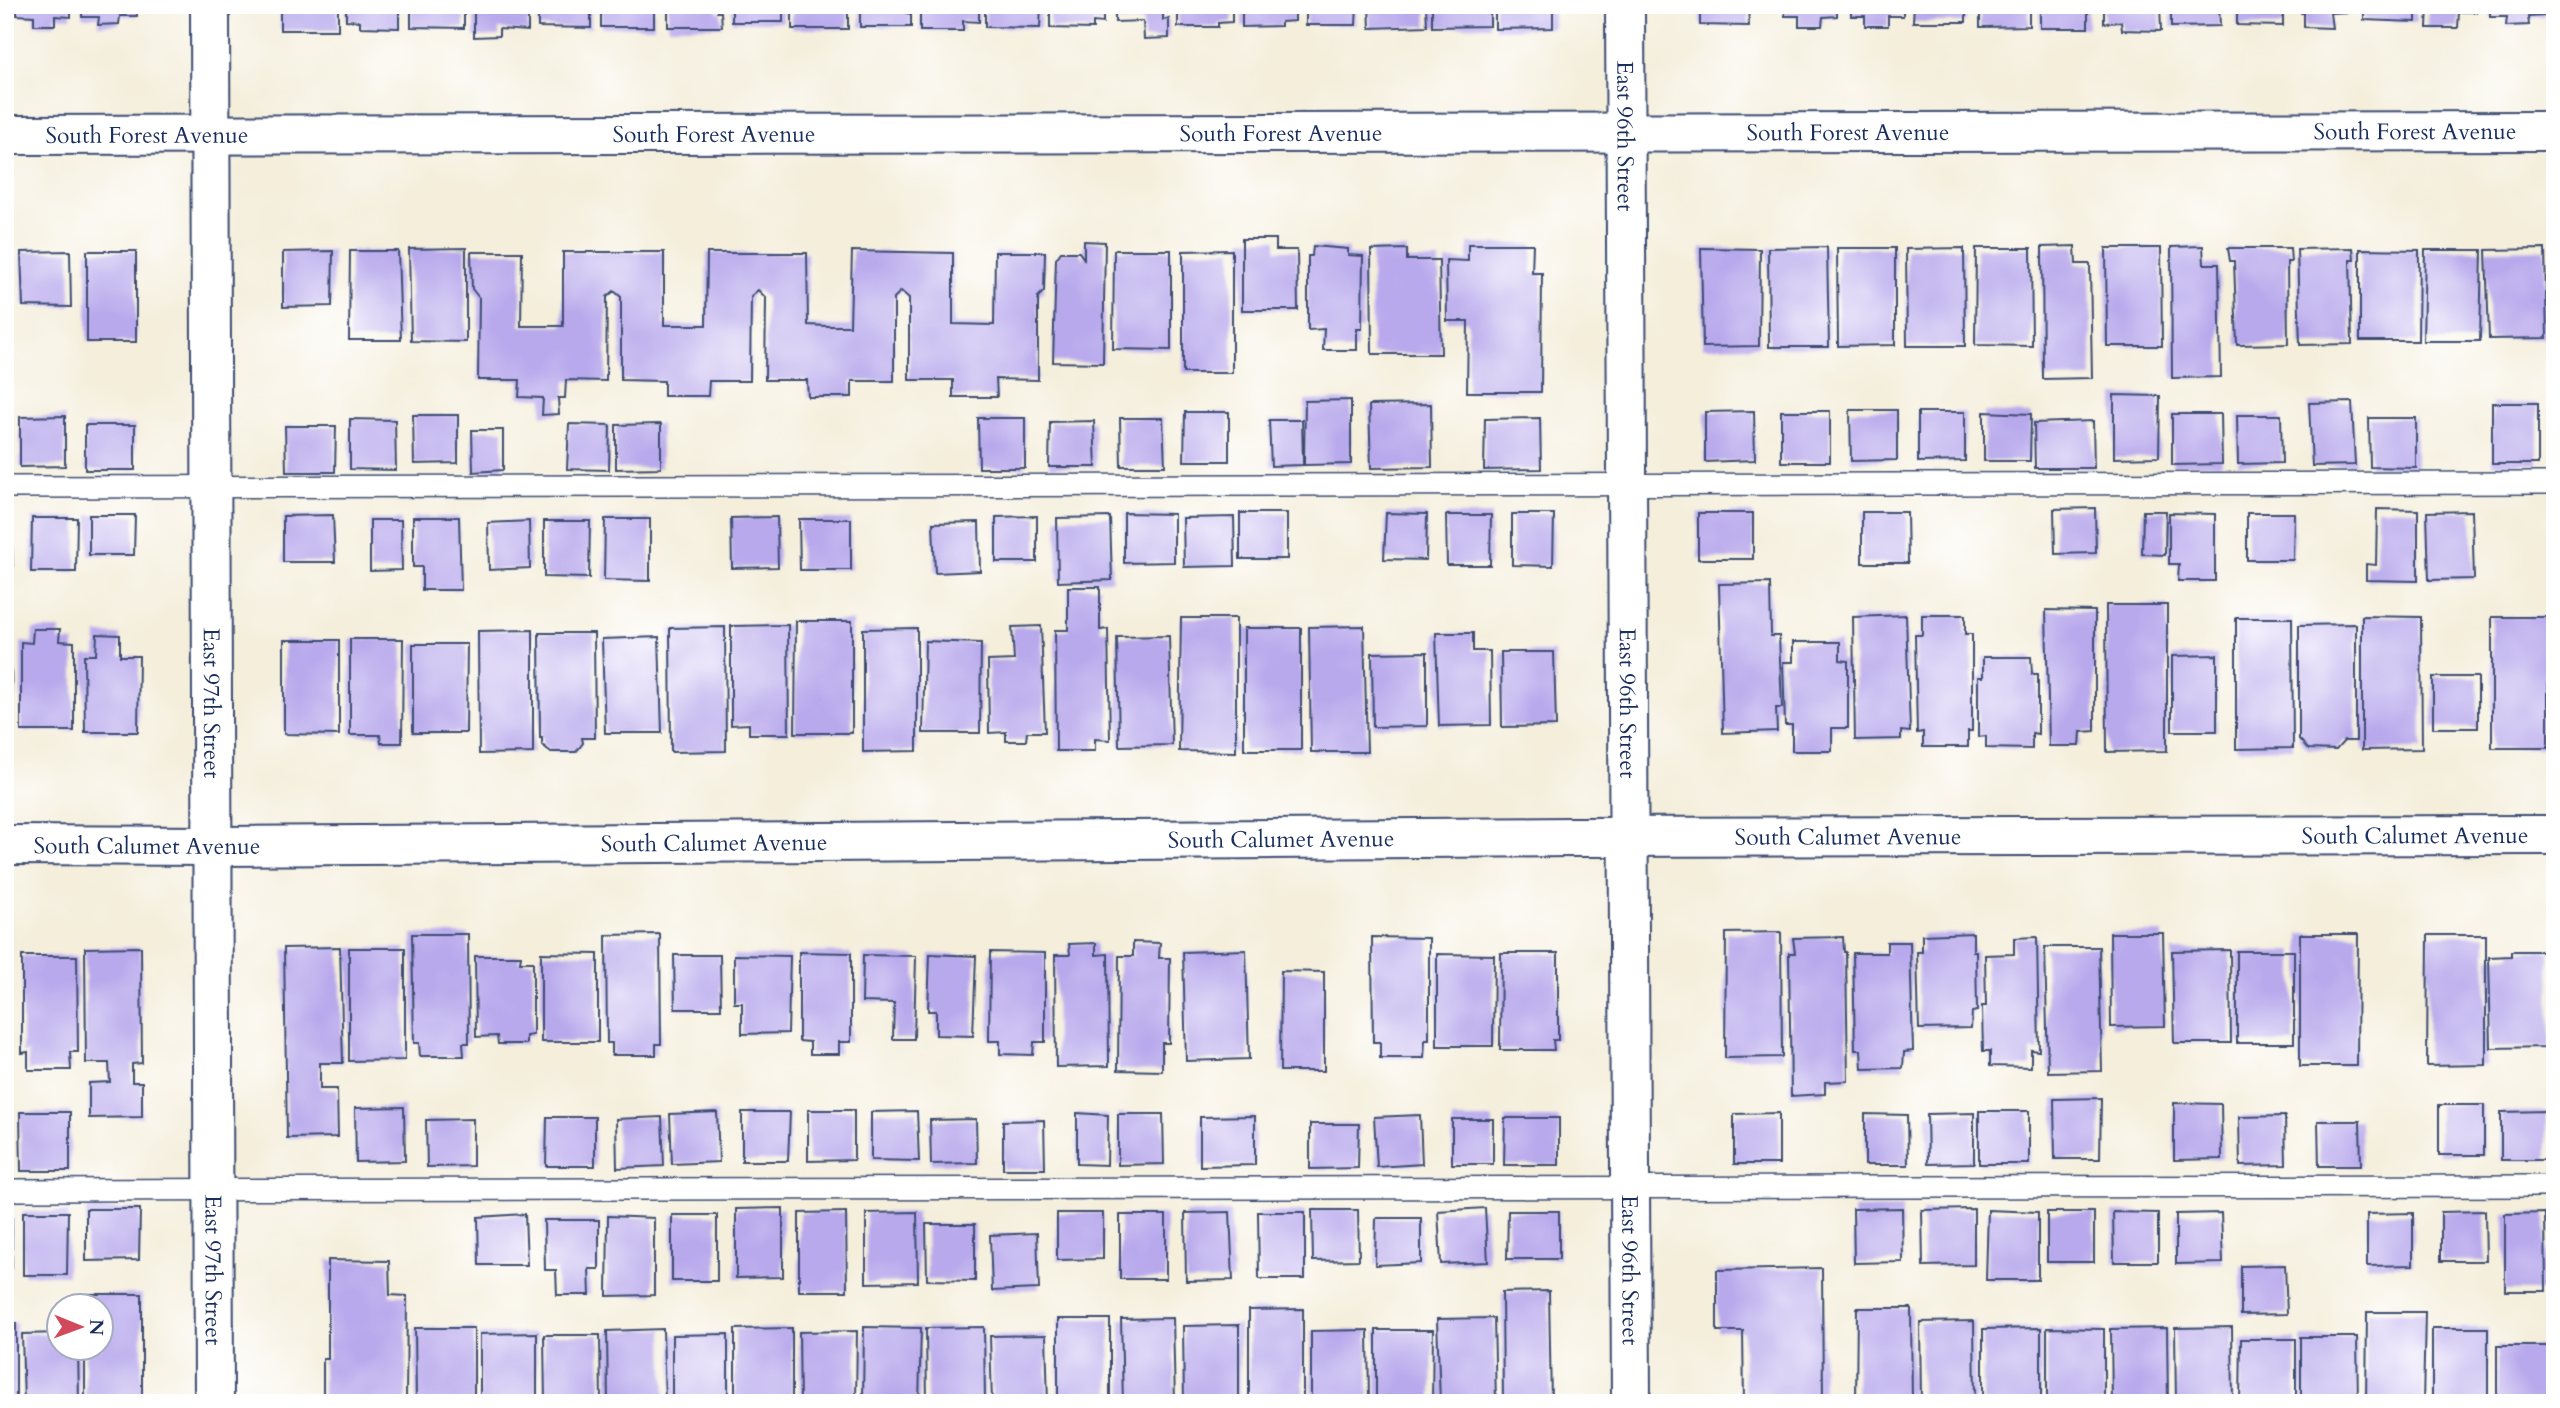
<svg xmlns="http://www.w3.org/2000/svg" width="2560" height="1408" font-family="Cardo,serif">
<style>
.building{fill:#b8a9ec}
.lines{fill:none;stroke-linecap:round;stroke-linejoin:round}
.lane-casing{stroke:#3c4c71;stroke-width:24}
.street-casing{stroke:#3c4c71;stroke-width:42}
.lane{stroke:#fff;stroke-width:21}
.street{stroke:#fff;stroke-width:38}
.labels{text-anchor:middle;stroke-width:5;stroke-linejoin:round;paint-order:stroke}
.street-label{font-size:23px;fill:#1b2f5e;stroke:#fff}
</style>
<rect width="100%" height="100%" fill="#fff"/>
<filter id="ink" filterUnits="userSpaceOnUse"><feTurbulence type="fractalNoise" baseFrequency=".0143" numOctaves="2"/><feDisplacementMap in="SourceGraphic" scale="14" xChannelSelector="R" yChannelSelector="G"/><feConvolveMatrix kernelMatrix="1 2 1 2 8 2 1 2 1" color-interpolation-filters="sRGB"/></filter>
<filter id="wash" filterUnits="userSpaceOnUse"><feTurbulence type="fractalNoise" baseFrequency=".00686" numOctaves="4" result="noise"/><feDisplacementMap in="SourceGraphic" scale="28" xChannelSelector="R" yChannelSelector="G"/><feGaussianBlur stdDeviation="1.57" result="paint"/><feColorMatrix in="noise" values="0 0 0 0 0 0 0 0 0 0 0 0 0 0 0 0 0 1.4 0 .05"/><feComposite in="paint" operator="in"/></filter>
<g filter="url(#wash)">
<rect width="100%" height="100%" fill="#f4eedb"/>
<g id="blocks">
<path class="building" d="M17,5H71V17L55,16V25H34V16L17,15Z
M82,5H136L137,16H120L119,24L98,25L99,17H82Z
M280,5H338V30H280Z
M346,5H399V28L360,27V21L346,20Z
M411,5H464V28L411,27Z
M474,5H528V31L499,29V36L474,37Z
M538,5H591V28L538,27Z
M601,5H654V27H601Z
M668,5H717V12H721L722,27H668Z
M732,5H783V22H732Z
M792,5H848V29H792Z
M860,5H906V13L911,14V27H860Z
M920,5H979V22L963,21V31H920Z
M985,5H1041L1040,28L985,27Z
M1050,5H1103V23L1093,22V29L1050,28Z
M1115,5H1163V20L1169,19V38L1144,39L1143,21L1115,22Z
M1178,5H1232V22L1218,23V27H1178Z
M1242,5H1295V21L1281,22V26L1242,27Z
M1306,5H1357L1356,25H1306Z
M1369,5H1426L1427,26L1370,28Z
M1432,5H1490V26L1432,27Z
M1495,5H1553V28L1495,29Z
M1700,5H1748L1749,26L1700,25Z
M1785,5H1837V16L1823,17L1822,26H1799V16H1785Z
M1851,5H1903V16H1888V26H1865V16H1851Z
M1914,5H1966V22H1913Z
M1980,5H2029V26L1980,27Z
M2040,5H2094V7L2088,8V28H2040Z
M2104,5H2160L2161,31L2122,30L2121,22L2104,23Z
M2171,5H2219L2220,26L2171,27Z
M2237,5H2283V26L2237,25Z
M2301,5H2349V12L2330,13L2332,28L2304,27V13H2301Z
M2364,5H2416V22L2364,20Z
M2428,5H2477L2476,12H2459L2458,28H2427Z
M2490,5H2544V16L2528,17L2529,25L2506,26L2507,17H2490Z
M1242,239H1276V250H1297L1298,310H1242Z
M1084,241L1105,242L1103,363L1053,362L1056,259L1061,252H1079L1084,259Z
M1468,244H1533L1532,273H1542L1541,392H1467L1468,321H1447L1446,260L1468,261Z
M1313,246L1348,249V255L1363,256L1362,329H1357V350H1323L1324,329L1308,330V256H1312Z
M2075,246L2076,264H2090L2092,378L2043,379L2042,247Z
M2203,246L2204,264H2219L2221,377L2172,378L2171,247Z
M1827,247L1829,347H1769L1768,248Z
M466,248V342L411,341L409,249Z
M1701,248L1760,249L1759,346L1703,347Z
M1837,248H1895V345L1838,346Z
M1964,248L1965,346H1907L1906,249Z
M1976,248H2031L2032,346L1975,345Z
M2106,248H2161L2162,346H2107Z
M2228,248H2290L2291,262H2287L2288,344L2237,345L2234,261H2230Z
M2353,248L2354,260H2350L2352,344L2300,345L2297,249Z
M1407,249V260H1439L1441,354H1372L1371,250Z
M2360,249L2419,250L2418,341H2360Z
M2545,249L2547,338L2489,339L2486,250Z
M5,250H10V346H5Z
M1114,250H1171V350L1113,349Z
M1232,250V373H1183V251Z
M2425,250H2482L2480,341H2423Z
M70,251L71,307L23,306L21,252Z
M87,251H136V342H87Z
M333,251L332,306L283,307V252Z
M350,251H398L401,340H349Z
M852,251L953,253V324L994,325L995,252H1045L1044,291L1038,297V380L996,379L997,397H953V380H909V298L901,291L894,298V381H852V397H808L807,380H765L766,298L758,290L751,296L750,381H709L708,396H664V381L621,380V297L614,291L607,297L606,381L566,380L565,398H558L559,414L542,415L543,398L519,397L520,380H478L479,298L472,289L471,252H522L521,326H563V252H664V325H706L707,253H807L808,325L827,326H850Z
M2114,395L2160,396L2159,457L2114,458Z
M1351,400V464L1304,465L1305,401Z
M2352,402L2355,465L2312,466L2309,403Z
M2492,403H2538V464H2492Z
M1431,404L1432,467L1371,468L1369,405Z
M1850,410H1897V460L1851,461Z
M1754,411L1755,460L1705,462V412Z
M1781,411H1830V462H1781Z
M1185,412H1229V461H1184Z
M1918,412H1965V461L1918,462Z
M1984,412L2031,414L2030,461H1984Z
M2172,414H2221L2222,464L2172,465Z
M413,415H458V463L414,464Z
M2237,415H2281L2282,463L2238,464Z
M65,416V466L20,467V417Z
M5,418H8V464H5Z
M978,418H1025V468H979Z
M1120,418H1163L1165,466H1121Z
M1540,418L1541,469L1484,470L1485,419Z
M2369,418H2416V468L2370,467Z
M350,419L395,420L396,470L350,469Z
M1269,420H1302L1303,465L1271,466Z
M1094,421L1096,467H1049L1050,422Z
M2093,421L2094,468H2035L2034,423Z
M569,424L610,425L609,470L567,469Z
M661,424V468L616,469V425Z
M85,425H135V470H85Z
M285,426H336L335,472H286Z
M472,430H503V470L473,472Z
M2095,508L2096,553L2055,554L2054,509Z
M2377,509L2418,510V581L2366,580V564L2376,565Z
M2143,511H2166L2165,555L2142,554Z
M2472,511L2474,579L2429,580L2427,512Z
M1862,512H1907L1908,563H1862Z
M5,513H11L13,575H5Z
M1124,513L1174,514V562L1124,563Z
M1240,513H1287V559H1240Z
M1386,513L1427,514L1426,560L1384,559Z
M1698,513H1753V559H1698Z
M2169,513L2215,514V581H2178L2179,564H2169Z
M2247,513H2294L2293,560H2247Z
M1512,514H1554L1553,566L1512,565Z
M89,515H135L134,555H89Z
M333,515L335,562H283V516Z
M1446,515H1491L1490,565H1447Z
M1037,516V562H996V517Z
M413,517H459L461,590H422V567H413Z
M777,517L778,567L732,568L731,518Z
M1110,517L1112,580L1058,582L1057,518Z
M1234,517L1235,566L1184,567L1183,518Z
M32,518H77L76,572H31Z
M605,519H650V581L604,580Z
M799,519H851V570H800Z
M370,520H401L402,570L370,571Z
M529,521L530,568L489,570L488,523Z
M544,521H590L589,578L544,577Z
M979,522L980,571L935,573L933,523Z
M1770,583L1771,636H1779L1782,708H1776L1777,731L1723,733L1719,584Z
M1068,587H1100V630L1108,629L1110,740L1095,739V751H1056L1055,630H1068Z
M2106,605H2167V751L2107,752Z
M2046,610L2095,611V731L2081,732L2080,746H2049Z
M1906,615L1910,732L1901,731V739L1855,740L1853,617Z
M1922,615H1965V634H1972V731H1968V747H1923V732L1917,733L1915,635H1922Z
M2362,616L2421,617L2422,749L2362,750Z
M2492,617H2548V748H2492Z
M1181,618H1236V752L1179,751Z
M2236,618H2292L2293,748L2236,749Z
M796,621H852V733H795Z
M2356,624V741H2344L2336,750L2308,749L2299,739V625Z
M788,625L789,734H749V724L731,725V626Z
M1041,626L1045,732H1027L1026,741H1006V732L989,733L988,661L1014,660L1012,627Z
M1364,626L1367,752H1311L1309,627Z
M725,627L726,751L671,752L670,628Z
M917,628V751L863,752V629Z
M1244,628H1301V750H1244Z
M33,629H60L59,641L74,642V731H21V642L32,643Z
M533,630V753L479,754L478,631Z
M539,633H594L595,738H582L583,743L576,752H551L542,745V738H540Z
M1436,633H1473V651H1490L1491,725L1439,726Z
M97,634L120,635V656H139L138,732H85L84,655H96Z
M1169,636L1172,745L1119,746L1117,637Z
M659,637L662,733H605L602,639Z
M350,639H403L402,743H381L380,735H350Z
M284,640H339V735L284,734Z
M925,641L981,643L980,733H923Z
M1793,642H1840V660L1848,661V728H1832V751H1792V725H1785L1783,662H1793Z
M413,644H467L466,733H413Z
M1427,652V726L1373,727L1372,653Z
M1501,652H1554L1556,726L1502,727Z
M2217,655V731H2172V656Z
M5,656H11L12,730H5Z
M1983,657H2031L2032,674H2038V734L2032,733V749L1986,748V736L1978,737V677H1983Z
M2433,677H2478V728H2433Z
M1781,932L1782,1057L1725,1058L1726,933Z
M1973,933V951H1976L1977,1011L1972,1012L1971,1028L1919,1029L1917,952H1922V935Z
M2110,933H2163L2165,1026L2111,1027Z
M412,934H468L469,1043H463L464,1056H420L419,1043H414Z
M660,934L661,1044H656V1055H612V1043H607L606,935Z
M2300,934H2358L2357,1066H2300Z
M2428,935H2486V1065L2427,1066Z
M1372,937L1429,938V1040H1425L1424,1058H1380V1042H1373Z
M1843,937L1844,952H1846L1848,1081L1825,1082V1094L1791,1096L1789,953H1795L1793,938Z
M2037,937L2039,1051L2031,1050V1067L1990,1066V1051H1983L1982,1006H1986L1985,955L2014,954V938Z
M1133,942L1160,943L1159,958H1170L1169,1043H1162V1071L1118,1070L1119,956H1133Z
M1887,942H1910L1913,1051L1904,1052L1903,1068L1862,1069L1861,1050H1855L1853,953H1887Z
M1096,943V955L1108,954L1109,1066L1056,1067L1055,955H1070L1069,944Z
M141,947L142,1063L132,1064V1082H142V1117L89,1118V1083L110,1082L109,1063H86L85,948Z
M340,947L343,1063H320V1089H337L338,1137L287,1138L284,948Z
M2045,947H2099L2102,1071L2048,1072Z
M349,948H405V1060L349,1061Z
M1246,950L1249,1059L1186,1061L1183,952Z
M2230,950L2231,1043H2174L2172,951Z
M2237,951H2294V1043H2237Z
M2511,951H2549L2550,1047L2491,1048L2489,957L2511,956Z
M799,952L851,953V1042H839V1054H810V1042L799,1041Z
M990,952L1045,953V1042H1034L1033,1055L1000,1054V1041H989Z
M541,953L598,954V1042H541Z
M1501,953H1558V1040H1553L1554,1050H1500Z
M930,954L976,956L973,1036L936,1035V1011H928Z
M1437,954L1494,955L1493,1046H1437Z
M674,955H720L721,1009H675Z
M734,955L790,956L788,1033L742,1034V1003H734Z
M863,955L916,956L914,1039H893L894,1003L862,1002Z
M22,956H77L78,1052H70L71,1070H28V1052L22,1053Z
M475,956H521L520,962H533V1035L526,1036V1044H498L497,1036L476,1037Z
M5,957H8V1011H5Z
M1281,971L1324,972V1071H1280Z
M2101,1098L2100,1159H2055L2054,1099Z
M2174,1103L2221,1104L2222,1159L2174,1160Z
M2439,1105H2484V1155H2439Z
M404,1107L405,1161L356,1162L355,1108Z
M808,1110H854V1160L808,1161Z
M917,1111L919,1161L871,1160V1112Z
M1979,1111H2029V1164H1979Z
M2547,1111V1160H2501V1112Z
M20,1112H70V1171H21Z
M717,1112L719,1162L672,1164L670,1114Z
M742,1112H790L788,1161H742Z
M1077,1113L1108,1115L1107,1165L1077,1164Z
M1779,1113V1164H1734V1114Z
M1974,1113V1163L1928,1164L1927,1114Z
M1118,1114H1163L1164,1164L1118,1165Z
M1865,1114L1907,1115L1908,1165H1865Z
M1420,1115L1422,1164L1377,1167L1374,1117Z
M1255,1116V1165L1200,1166V1117Z
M2285,1116L2286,1165L2240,1166L2239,1117Z
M547,1117H595V1166H546Z
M662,1117L664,1166L617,1168L616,1119Z
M1505,1118H1559V1165H1504Z
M473,1119V1166L427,1167L426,1120Z
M976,1119L977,1163L931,1164L930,1120Z
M1452,1119H1493V1164H1452Z
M1044,1120L1045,1169H1003V1121Z
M2318,1121H2360L2361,1166H2319Z
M1310,1124H1359L1358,1168L1310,1169Z
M783,1208V1277L736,1278V1209Z
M1485,1208L1488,1262L1441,1264L1438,1211Z
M1902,1208L1903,1262L1854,1263L1853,1209Z
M86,1209H140L139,1260L86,1261Z
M1974,1209V1265L1923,1266L1922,1210Z
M1312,1210H1358L1359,1260L1313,1261Z
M1988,1210L2038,1212V1280H1986Z
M1508,1211H1559V1259H1507Z
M2485,1211L2486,1261H2441V1212Z
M23,1212H68L67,1275H23Z
M846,1212L847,1291H799V1213Z
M917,1212L918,1282L866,1283V1213Z
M1230,1212L1233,1280L1186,1281L1185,1213Z
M1258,1212H1305V1279H1259Z
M2047,1212H2094V1262H2047Z
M2113,1212L2158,1213V1262H2114Z
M1057,1213H1103V1259L1057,1260Z
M2221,1213L2223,1263L2176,1264V1214Z
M2413,1213V1265L2367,1266V1214Z
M2545,1213L2546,1291H2505V1214Z
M525,1214L527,1265H479L478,1217Z
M672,1215H717V1281H672Z
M1120,1215H1166V1279H1120Z
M608,1216L654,1218V1295L607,1296Z
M5,1218H12V1268H5Z
M1376,1218H1421V1263L1375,1265Z
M544,1220H599V1269H589L590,1295H557L556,1270H545Z
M926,1224H975V1281L927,1280Z
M1037,1233L1039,1289L992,1291L990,1235Z
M328,1260L389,1261L390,1295L407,1296L406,1403H323V1359H328Z
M2285,1265L2287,1314L2241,1315V1266Z
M1822,1268L1823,1403H1744L1743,1331H1717V1270Z
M1549,1291L1551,1403H1503L1502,1292Z
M85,1294H142V1403H85V1348H102V1306H85Z
M1857,1308H1911L1912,1403H1856Z
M1303,1309V1403H1249V1310Z
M2367,1312H2425L2423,1403H2366Z
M1173,1318L1175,1403H1123L1121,1319Z
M1494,1318L1496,1403H1440L1437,1319Z
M1058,1319H1110V1403H1058Z
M1974,1321L1975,1403H1921L1920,1322Z
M5,1323H16V1403H5Z
M1239,1325V1403H1184L1183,1326Z
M864,1327L921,1328L919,1403H863Z
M984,1327L985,1403H927L926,1328Z
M2232,1327L2233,1403H2176L2175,1328Z
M415,1328H474V1403H416Z
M792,1328V1403H735V1329Z
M2041,1328V1403H1983V1329Z
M2047,1328L2104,1329V1403H2047Z
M2167,1328L2168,1403H2112L2111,1329Z
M2432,1328H2488V1403H2432Z
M663,1329L665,1403H608L607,1331Z
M1368,1330L1369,1403H1311V1331Z
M1376,1330H1433L1432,1403H1376Z
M857,1331L856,1403H800L799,1332Z
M60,1333V1348H78L79,1403H24L22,1334Z
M537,1333V1403H480V1334Z
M728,1334V1403H672V1335Z
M544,1335H600L601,1403H545Z
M1046,1335L1048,1403H992L990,1336Z
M2301,1337H2357L2358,1403H2301Z
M2241,1339H2296V1403H2240Z
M2497,1346H2550L2549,1403H2497Z"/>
</g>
</g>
<g filter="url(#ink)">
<use href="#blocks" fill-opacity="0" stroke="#3c4c71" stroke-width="2"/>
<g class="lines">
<defs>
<path id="lane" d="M5,487L2555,483
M5,1190L2555,1186"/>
<g id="street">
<path id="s1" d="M210,5L214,1403"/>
<path id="s2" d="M1625,5L1631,1403"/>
<path id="s3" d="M5,135L2555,131"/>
<path id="s4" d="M5,845L214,846L1573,837L2555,835"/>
</g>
</defs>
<use href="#lane" class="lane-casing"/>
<use href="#street" class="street-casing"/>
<use href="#lane" class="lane"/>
<use href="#street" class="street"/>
</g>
</g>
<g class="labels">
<g class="street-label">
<text dy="8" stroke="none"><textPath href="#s3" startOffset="2410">South Forest Avenue</textPath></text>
<text dy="8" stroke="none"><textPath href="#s3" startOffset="1843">South Forest Avenue</textPath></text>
<text dy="8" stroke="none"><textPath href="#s3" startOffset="1276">South Forest Avenue</textPath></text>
<text dy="8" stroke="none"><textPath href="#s3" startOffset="709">South Forest Avenue</textPath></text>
<text dy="8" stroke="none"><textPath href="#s3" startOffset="142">South Forest Avenue</textPath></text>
<text dy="8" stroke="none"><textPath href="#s2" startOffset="131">East 96th Street</textPath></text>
<text dy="8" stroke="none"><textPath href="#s1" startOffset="698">East 97th Street</textPath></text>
<text dy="8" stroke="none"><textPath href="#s2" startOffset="698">East 96th Street</textPath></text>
<text dy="8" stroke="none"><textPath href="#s4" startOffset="2410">South Calumet Avenue</textPath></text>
<text dy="8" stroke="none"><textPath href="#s4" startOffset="1843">South Calumet Avenue</textPath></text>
<text dy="8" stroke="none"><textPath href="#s4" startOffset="1276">South Calumet Avenue</textPath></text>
<text dy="8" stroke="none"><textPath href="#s4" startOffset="709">South Calumet Avenue</textPath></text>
<text dy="8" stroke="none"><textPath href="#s4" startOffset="142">South Calumet Avenue</textPath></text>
<text dy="8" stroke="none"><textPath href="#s1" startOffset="1265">East 97th Street</textPath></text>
<text dy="8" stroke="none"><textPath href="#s2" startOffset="1265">East 96th Street</textPath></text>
</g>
</g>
<rect width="2560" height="1408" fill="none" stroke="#fff" stroke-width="28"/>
<g transform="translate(80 1327) rotate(91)"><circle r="33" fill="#ffffff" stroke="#a4acbf" stroke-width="2"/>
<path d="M0-5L12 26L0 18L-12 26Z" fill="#d1495b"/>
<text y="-10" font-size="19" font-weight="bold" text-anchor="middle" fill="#1b2f5e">N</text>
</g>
</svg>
